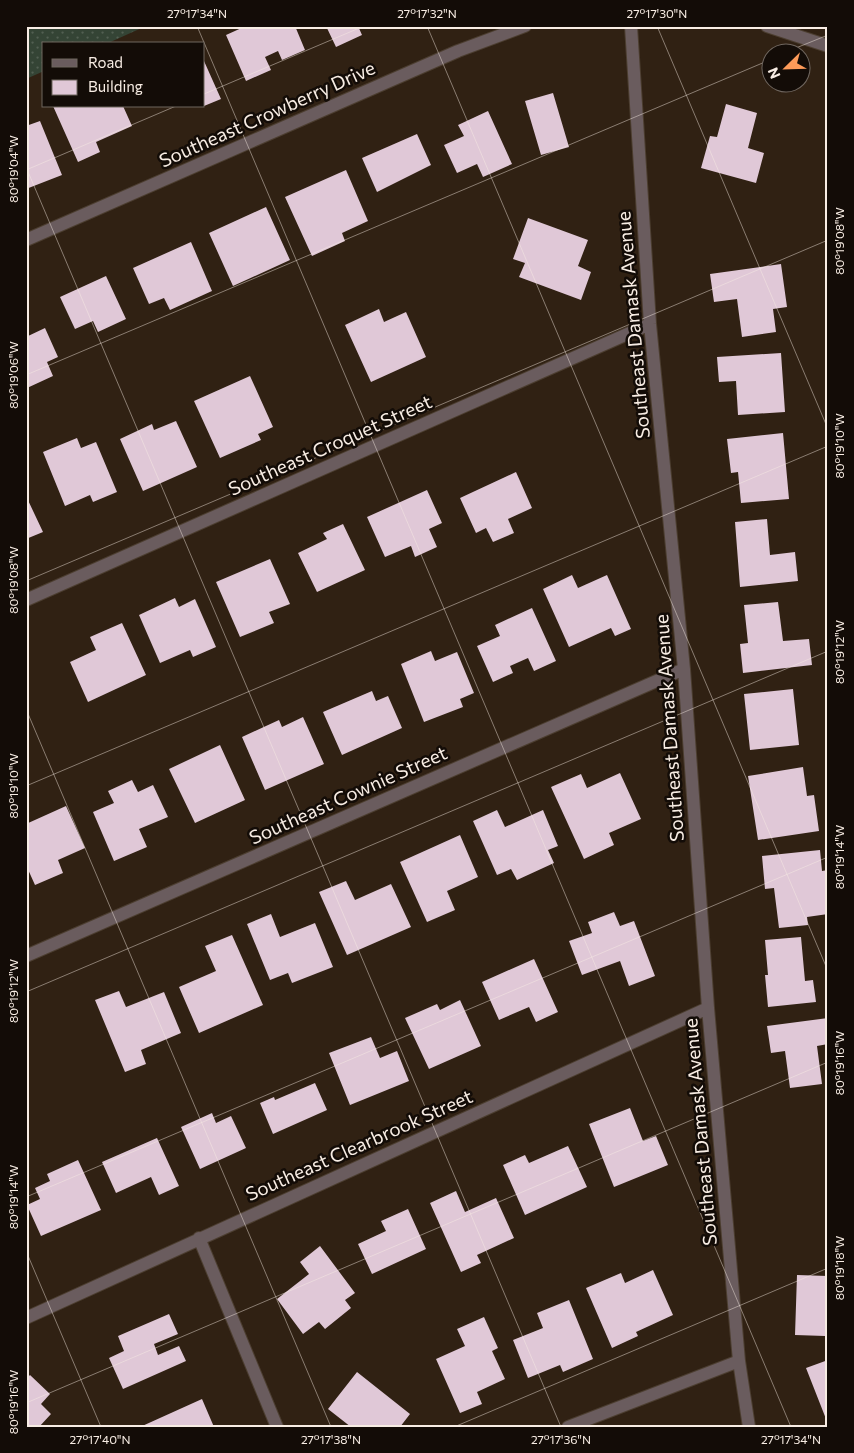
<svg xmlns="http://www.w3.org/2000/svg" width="854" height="1453" font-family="Commissioner,sans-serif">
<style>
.park{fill:url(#park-dots)}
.building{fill:#e0c8d7}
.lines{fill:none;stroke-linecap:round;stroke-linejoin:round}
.minor-casing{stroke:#4c3e30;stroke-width:14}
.minor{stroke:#6a5c5e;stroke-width:12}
.ticks{fill:none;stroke:#f8ede4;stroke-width:1;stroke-opacity:0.45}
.labels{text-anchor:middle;stroke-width:5;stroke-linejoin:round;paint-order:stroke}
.street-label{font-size:19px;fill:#f8ede4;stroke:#130c07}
.neatline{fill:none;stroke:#f8ede4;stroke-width:2}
.ticks-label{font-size:12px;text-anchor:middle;fill:#f8ede4}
</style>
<defs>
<pattern id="park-dots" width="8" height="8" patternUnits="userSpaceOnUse" patternTransform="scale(1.25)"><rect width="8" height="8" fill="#344435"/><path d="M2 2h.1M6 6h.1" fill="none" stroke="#525f52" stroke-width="1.8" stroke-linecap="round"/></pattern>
</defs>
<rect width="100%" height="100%" fill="#302113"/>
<path class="park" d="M26,26H146L106,44H44V71L26,79Z"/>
<path class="building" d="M246,26H295L305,50L282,60L278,51L265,57L271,70L246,81L226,35Z
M326,26H358L362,35L336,47Z
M204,61L221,99L204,106Z
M553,93L569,147L541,155L525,101Z
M726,104L757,113L748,148L764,153L756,183L701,168L710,136L717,137Z
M53,106H123L132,126L96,142L100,152L78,162Z
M488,111L512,164L483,177L477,164L457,173L444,145L464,136L458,125Z
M40,121L62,175L26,189V126Z
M417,134L431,165L377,192L362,158Z
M346,170L368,221L342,233L345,241L312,256L285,197Z
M266,207L290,260L233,286L209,233Z
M528,218L588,240L578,266L591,272L581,300L519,277L525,263L513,259Z
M191,242L212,291L170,310L164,298L149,304L133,268Z
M781,264L787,307L773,309L776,332L742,337L737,299L714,302L710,274Z
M106,276L126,319L98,332L93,321L75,329L60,297Z
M379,309L384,322L406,312L426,357L371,382L345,325Z
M45,328L58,357L47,362L53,376L27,388L26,337Z
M781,353L785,412L738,415L736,381L719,382L717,357Z
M250,376L273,427L258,434L261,440L220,458L194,401Z
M176,421L197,467L143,491L120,439L152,424L154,430Z
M783,433L789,499L741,503L738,472L731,473L727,439Z
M77,438L81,448L96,442L117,492L93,502L90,495L65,506L43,452Z
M516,472L532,508L508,519L514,533L493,542L486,528L476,533L460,498Z
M427,490L442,523L429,529L437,547L415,557L411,546L385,557L367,517Z
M26,496L43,532L26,539Z
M767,519L770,555L795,552L798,581L740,587L735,522Z
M343,524L365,570L317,592L298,553L327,539L323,533Z
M270,559L290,604L269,612L274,623L240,637L216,582Z
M572,575L578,588L607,575L631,629L615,636L611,628L569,647L543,589Z
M175,598L179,607L195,599L216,647L193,657L190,650L160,663L139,615Z
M778,602L783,641L809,639L812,665L743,673L740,644L748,643L744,605Z
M532,608L556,661L534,671L528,658L510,666L513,673L493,682L477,646L500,636L495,625Z
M122,623L146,675L88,702L70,662L96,650L90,637Z
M431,651L435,661L457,652L474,693L460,699L463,707L424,722L401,664Z
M793,689L799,745L750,750L744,694Z
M372,691L376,701L388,696L402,728L342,755L323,712Z
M303,717L324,764L265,790L242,737L279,720L282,727Z
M220,745L245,800L195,823L169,769Z
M803,767L807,796L814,795L819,831L758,840L748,776Z
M620,773L641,819L609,833L614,845L584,859L551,787L581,774L587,788Z
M132,780L138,792L153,785L168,817L139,829L147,847L114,861L93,812L114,803L108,791Z
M66,806L85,848L58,860L63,873L35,885L26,865V824Z
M497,810L505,827L543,810L558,846L548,850L554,863L517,880L511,869L497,875L473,821Z
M460,835L478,877L447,891L455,910L427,922L400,862Z
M820,850L822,871L828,870V914L807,917L808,925L779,928L774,888L765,889L762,856Z
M346,881L355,900L391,884L411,927L347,955L319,892Z
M614,912L620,926L634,921L655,976L629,986L620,961L582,975L569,941L592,933L588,922Z
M271,914L280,937L315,923L333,967L292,983L288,973L270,980L247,924Z
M232,935L263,1005L199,1033L179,987L216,971L205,946Z
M801,937L805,981L813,980L816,1002L768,1007L765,975H768L765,940Z
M534,959L558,1012L536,1022L529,1007L499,1020L482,982Z
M119,991L126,1007L164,992L181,1033L141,1050L146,1064L125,1072L95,1000Z
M460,1000L481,1046L429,1069L405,1018L437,1004L440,1010Z
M828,1018V1044L817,1046L822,1084L790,1088L785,1051L771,1053L767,1026Z
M371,1037L380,1058L397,1051L409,1081L350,1105L329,1053Z
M315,1083L327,1110L273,1134L260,1103L274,1097L275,1100Z
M630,1108L643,1141L656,1136L668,1165L614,1187L589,1124Z
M212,1113L216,1123L231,1116L246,1148L200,1169L181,1127Z
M157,1138L179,1186L159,1195L151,1177L116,1193L102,1162Z
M568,1146L587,1187L525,1215L503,1165L525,1155L529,1163Z
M78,1160L101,1210L41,1236L27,1205L40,1199L35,1188L50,1181L47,1174Z
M456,1191L465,1212L496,1198L514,1238L477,1255L481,1263L461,1272L430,1203Z
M408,1209L426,1249L372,1274L358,1244L386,1231L381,1221Z
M320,1246L355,1293L345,1300L351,1308L325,1329L319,1322L303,1334L277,1299L309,1274L300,1262Z
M653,1270L673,1315L636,1332L638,1336L612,1348L586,1288L621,1273L625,1283Z
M797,1275L828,1276V1316H825V1336L795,1335Z
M569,1300L593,1359L563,1372L560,1365L528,1378L513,1340L543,1328L537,1313Z
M169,1314L178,1334L154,1344L158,1355L179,1346L186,1361L123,1389L109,1358L124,1351L118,1336Z
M484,1317L498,1348L492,1351L505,1379L477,1392L482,1404L460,1413L436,1359L465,1346L457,1329Z
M828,1360V1424L806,1368Z
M357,1372L410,1414L400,1427H351L328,1409Z
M30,1375L50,1394L41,1404L51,1414L39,1427H26V1379Z
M202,1399L214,1427H140Z"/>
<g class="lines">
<defs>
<path id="minor" d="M631,26L650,324L684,669L708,1008L739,1361L749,1427
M767,26L828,46
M26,240L458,51L525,26
M26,600L650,324
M26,956L684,669
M199,1238L277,1427
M26,1318L708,1008
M568,1427L739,1361"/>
</defs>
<use href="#minor" class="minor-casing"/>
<use href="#minor" class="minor"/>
</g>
<path class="ticks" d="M197,26L791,1427M427,26L828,971M657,26L828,429M786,52L828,35M204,94L364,26M26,167L561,1427M26,170L176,106M26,375L772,59M26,581L828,240M26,709L331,1427M26,786L828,446M26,992L828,651M26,1197L828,857M26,1251L101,1427M26,1403L828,1062M454,1427L828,1268"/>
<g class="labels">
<g class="street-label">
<text transform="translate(267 114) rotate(-24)" y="7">Southeast Crowberry Drive</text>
<text transform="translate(633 325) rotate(-95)" y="7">Southeast Damask Avenue</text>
<text transform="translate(330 445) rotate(-24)" y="7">Southeast Croquet Street</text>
<text transform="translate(669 728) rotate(-94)" y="7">Southeast Damask Avenue</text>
<text transform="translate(348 795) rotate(-24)" y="7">Southeast Cownie Street</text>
<text transform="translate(700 1132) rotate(-95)" y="7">Southeast Damask Avenue</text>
<text transform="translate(359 1145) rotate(-24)" y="7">Southeast Clearbrook Street</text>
</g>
</g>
<rect width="854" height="1453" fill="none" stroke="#130c07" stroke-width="55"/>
<rect x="42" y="42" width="162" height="65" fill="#130c07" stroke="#6f665f"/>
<rect x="52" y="59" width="25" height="8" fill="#6a5c5e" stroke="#6f665f"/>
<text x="88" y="68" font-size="15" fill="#f8ede4">Road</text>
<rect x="52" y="80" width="25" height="15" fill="#e0c8d7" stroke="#6f665f"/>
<text x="88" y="92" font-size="15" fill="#f8ede4">Building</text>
<g transform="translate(786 68) rotate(247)"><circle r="24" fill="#130c07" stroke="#6f665f"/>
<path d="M0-4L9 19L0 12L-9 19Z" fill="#fe9b59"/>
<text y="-8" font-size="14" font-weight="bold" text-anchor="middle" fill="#f8ede4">N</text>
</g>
<rect x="28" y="28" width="798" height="1398" class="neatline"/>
<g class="ticks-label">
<text x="197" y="18">27°17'34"N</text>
<text x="427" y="18">27°17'32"N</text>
<text x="657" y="18">27°17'30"N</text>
<text transform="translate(14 169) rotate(-90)" y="4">80°19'04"W</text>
<text transform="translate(840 241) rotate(-90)" y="4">80°19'08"W</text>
<text transform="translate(14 375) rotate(-90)" y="4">80°19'06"W</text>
<text transform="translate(840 446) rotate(-90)" y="4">80°19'10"W</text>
<text transform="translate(14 580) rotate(-90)" y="4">80°19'08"W</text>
<text transform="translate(840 652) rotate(-90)" y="4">80°19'12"W</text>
<text transform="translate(14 786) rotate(-90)" y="4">80°19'10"W</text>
<text transform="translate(840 857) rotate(-90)" y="4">80°19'14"W</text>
<text transform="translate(14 991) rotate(-90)" y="4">80°19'12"W</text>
<text transform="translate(840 1063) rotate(-90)" y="4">80°19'16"W</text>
<text transform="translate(14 1197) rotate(-90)" y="4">80°19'14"W</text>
<text transform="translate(840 1268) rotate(-90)" y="4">80°19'18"W</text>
<text transform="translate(14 1402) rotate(-90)" y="4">80°19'16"W</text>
<text x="100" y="1444">27°17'40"N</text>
<text x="331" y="1444">27°17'38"N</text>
<text x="561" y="1444">27°17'36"N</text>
<text x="791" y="1444">27°17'34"N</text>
</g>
</svg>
